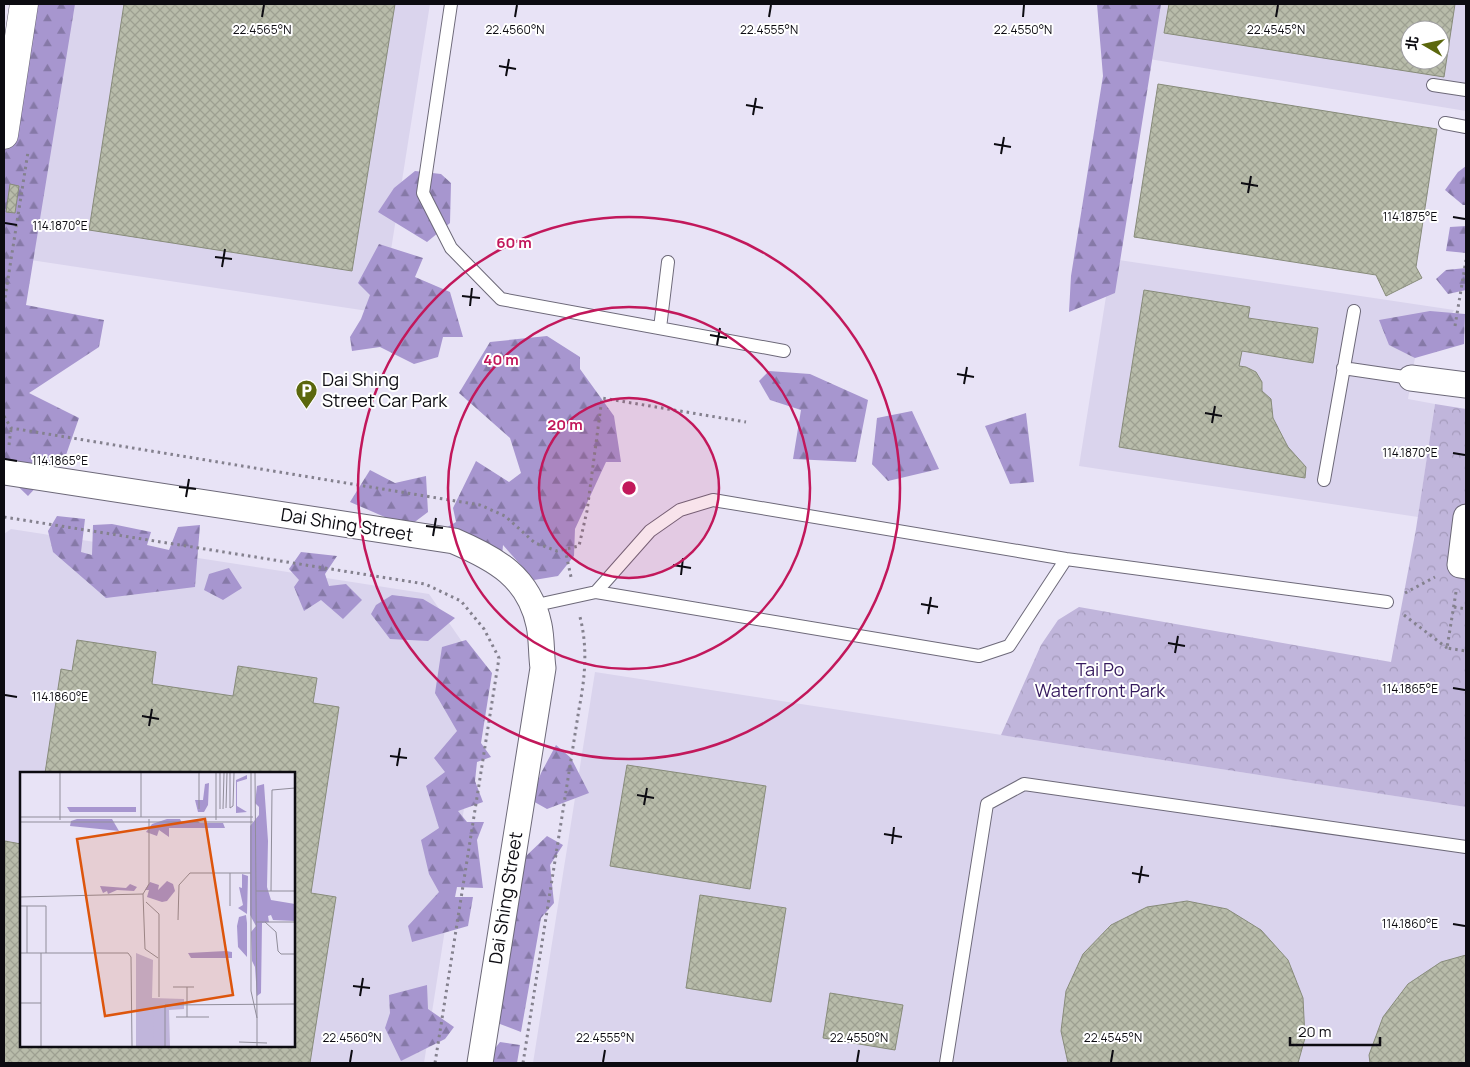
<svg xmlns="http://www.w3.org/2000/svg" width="1470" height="1067" font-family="Manrope,'Noto Sans TC',sans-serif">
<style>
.built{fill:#dad4ed;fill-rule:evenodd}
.forest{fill:url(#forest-firs)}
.park{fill:url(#park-crowns)}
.building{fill:url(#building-cross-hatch);stroke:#878b7a;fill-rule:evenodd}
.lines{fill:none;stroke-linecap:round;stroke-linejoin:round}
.lane-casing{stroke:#6d6979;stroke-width:14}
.street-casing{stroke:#6d6979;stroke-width:27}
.secondary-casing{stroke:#6d6979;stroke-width:29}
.path{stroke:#84818e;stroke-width:3;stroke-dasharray:2.5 4;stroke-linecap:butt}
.lane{stroke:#fff;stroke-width:12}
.street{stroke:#fff;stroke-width:25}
.secondary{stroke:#fff;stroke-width:28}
.ticks{fill:none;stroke:#0c0b11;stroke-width:2}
.ring{fill:none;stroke:#c2185b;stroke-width:2.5}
.labels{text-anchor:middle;stroke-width:4;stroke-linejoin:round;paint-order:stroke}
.poi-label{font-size:18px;fill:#0c0b11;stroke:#fff;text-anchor:start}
.street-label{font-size:18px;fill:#0c0b11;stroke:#fff}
.park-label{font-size:18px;fill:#361a5e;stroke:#fff}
.inset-road{fill:none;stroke:#908d9a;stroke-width:1}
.view{fill:#dd550c;fill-opacity:0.15;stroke:#dd550c;stroke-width:2.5}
.inset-edge{fill:none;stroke:#0c0b11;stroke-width:2.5}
.ticks-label{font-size:12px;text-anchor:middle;fill:#0c0b11;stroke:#fff;stroke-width:4;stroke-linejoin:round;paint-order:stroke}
.centre{fill:#c2185b;stroke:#fff;stroke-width:2.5}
.ring-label{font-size:15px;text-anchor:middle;font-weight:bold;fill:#c2185b;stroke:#fff;stroke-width:4;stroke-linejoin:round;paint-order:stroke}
</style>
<defs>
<pattern id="forest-firs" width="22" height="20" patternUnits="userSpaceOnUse" patternTransform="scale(1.25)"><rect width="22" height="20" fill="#a796cf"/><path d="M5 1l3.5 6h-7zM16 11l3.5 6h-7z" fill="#8679a7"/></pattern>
<pattern id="park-crowns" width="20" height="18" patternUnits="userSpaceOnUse" patternTransform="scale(1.25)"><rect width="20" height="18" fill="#c0b5db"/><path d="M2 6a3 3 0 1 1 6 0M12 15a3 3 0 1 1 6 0" fill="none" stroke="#a49abb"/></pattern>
<pattern id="building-cross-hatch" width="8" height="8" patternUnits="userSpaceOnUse" patternTransform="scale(1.25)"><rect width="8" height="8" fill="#b8bcaa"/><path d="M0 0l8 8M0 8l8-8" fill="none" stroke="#9da091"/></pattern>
</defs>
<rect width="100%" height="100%" fill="#e8e3f6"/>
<path class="built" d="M65,4H430L381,313L24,259Z
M1152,4H1466V111L1143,58ZM1410,30H1440V60H1410Z
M1112,259L1454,310L1444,328L1419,334L1408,399L1435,404L1418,517L1079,466Z
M11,529L429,594L485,675L424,1063H4V534ZM21,773H294V1046H21Z
M595,672L1466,807V1063H533Z"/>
<path class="forest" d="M35,4H75L26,305L104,320L99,347L29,393L79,418L66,455L28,496L4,473V192H5L4,190V137Z
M1097,4H1161L1115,293L1069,312L1071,276L1103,76Z
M1466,166V205H1463L1445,190L1458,172Z
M415,171L441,174L451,183L450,223L427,242L378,212L394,188Z
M1466,226V253L1446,251L1450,227Z
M379,244L423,258L415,277L450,292L463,337H443L438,357L414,364L380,347L352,351L350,337L361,319L370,295L358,283Z
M1466,268V290L1448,294L1436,279L1446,270Z
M1430,311L1465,314L1464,344L1415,358L1389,345L1379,320Z
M547,336L580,357V369L614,416L621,462H606L575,529L574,556L558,576L534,580L503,545L500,579L454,553L444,529L456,522L453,508L476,461L509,482L521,473L510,438L459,393L490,342Z
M769,371L810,374L868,400L856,462L793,459L801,410L770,400L759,381Z
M912,411L939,469L888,481L872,464L877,418Z
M1026,413L1034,482L1010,484L985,426Z
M370,470L395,483L426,476L428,512L408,527L350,502Z
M57,516L85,519L81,552L92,555L93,525L112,524L151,532L147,545L169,550L178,527L200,525L195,587L106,598L53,552L48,531Z
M301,552L337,556L325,574L329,586L346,584L362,600L343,619L321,600L304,611L294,587L299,580L289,569Z
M229,568L242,588L223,600L204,590L209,574Z
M392,595L423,599L455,618L428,641L390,639L371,614L376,605Z
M466,640L492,673L481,743L491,757L477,762L475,781L483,802L458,811L467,822H484L477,840L483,888L457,887L455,897H473L468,926L412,942L408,926L439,892L429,874L421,840L439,828L426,786L445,772L434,758L457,731L435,693L442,647Z
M556,745L571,758L589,793L547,809L531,800L541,773Z
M547,836L563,845L550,865L554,903L541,918L521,1032L500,1024L497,1002L503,878Z
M427,985L428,1009L454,1027L445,1039L401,1061L385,1028L390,1013L389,995Z
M500,1042L520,1045L517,1063H490L489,1056Z"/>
<path class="park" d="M1435,404L1466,409V807L1001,735L1041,645L1058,620L1079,607L1391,662L1416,529Z"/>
<path class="building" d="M124,4H395L352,271L89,230Z
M1169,4H1455L1444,77L1164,33ZM1410,30H1440V60H1410Z
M1158,84L1437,129L1416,267L1422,278L1386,296L1376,275L1134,237Z
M10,184L19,186L15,213L6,212Z
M1144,290L1250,307L1248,318L1318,328L1313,363L1242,351L1239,366L1246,367L1256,372L1262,382V391L1271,399L1273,418L1288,447L1306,467L1305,478L1119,447Z
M77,640L156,652L152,684L233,696L238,666L317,678L313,703L339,707L311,893L336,897L310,1063H4L5,841L21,844V1046H294V773H45L61,669L72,671Z
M627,765L766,786L750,889L610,866Z
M700,895L786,908L771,1002L686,988Z
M1187,901L1227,909L1261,930L1288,960L1303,998L1305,1038L1298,1063H1068L1061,1031L1066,991L1083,954L1111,925L1147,907Z
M1466,955V1063H1370L1369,1055L1383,1017L1408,984L1441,962Z
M830,993L903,1005L895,1050L823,1038Z"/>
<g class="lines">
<defs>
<path id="lane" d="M451,4L423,193L451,248L501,299L784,351
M1433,85L1466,90
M1445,123L1466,127
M660,328L668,262
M1343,368L1411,378
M1324,480L1354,311
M596,592L650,531L680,510L713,500L1066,559L1387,602
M532,606L596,592L979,656L1009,646L1066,559
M946,1063L987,804L1024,784L1466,847"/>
<path id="street" d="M1411,378L1466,385
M4,472L454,541C496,559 529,577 539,625C542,639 541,654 543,668L480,1063
M1466,517L1460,565L1466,566"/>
<path id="secondary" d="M4,135L24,4"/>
</defs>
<use href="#lane" class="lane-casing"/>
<use href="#street" class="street-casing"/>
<use href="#secondary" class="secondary-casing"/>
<path class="path" d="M4,304L28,152
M1455,326L1466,260
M4,416L11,428L480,505L505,516L535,543L557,551L579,546L587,511L602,398L746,422
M9,445L11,429
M4,517L425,584L461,601L484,629L499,658L435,1063
M565,549L571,577
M1456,592L1447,648L1466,651
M1405,593L1435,577
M1454,607L1466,609
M1404,615L1447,648
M523,1063L579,709C585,678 588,648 580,617"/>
<use href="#lane" class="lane"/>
<use href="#street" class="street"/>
<use href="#secondary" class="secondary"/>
</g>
<path class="ticks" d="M262,17L264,5M515,17L517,5M769,17L771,5M1023,17L1024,5M1276,17L1278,5M499,66L516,69M506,76L509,59M746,105L763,108M753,115L756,98M994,144L1011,147M1001,154L1004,137M1241,183L1258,186M1248,193L1251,176M1453,217L1465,219M5,223L17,225M215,257L232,259M222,267L225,249M462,296L480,298M470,306L472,288M710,335L727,338M717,345L720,328M957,374L974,377M964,384L967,367M1205,413L1222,416M1212,423L1215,406M1453,453L1465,455M5,459L17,461M179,487L196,489M186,497L189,479M426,526L443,528M433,536L436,518M673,565L691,568M681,575L683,558M921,604L938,607M928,614L931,597M1168,643L1185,646M1175,653L1178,636M1453,688L1465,690M5,695L17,697M142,716L159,719M149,726L152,709M390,756L407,758M397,766L400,748M637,795L654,798M644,805L647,788M884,834L902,837M892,844L894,827M1132,873L1149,876M1139,883L1142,866M1453,924L1465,926M353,986L370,988M360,996L363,978M350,1062L352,1050M603,1062L605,1050M857,1062L859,1050M1111,1062L1113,1050"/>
<circle cx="629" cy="488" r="90" fill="#c2185b" fill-opacity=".12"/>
<g class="ring">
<circle cx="629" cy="488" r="90"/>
<circle cx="629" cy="488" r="181"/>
<circle cx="629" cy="488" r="271"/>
</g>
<defs>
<symbol id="parking-pin" viewBox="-11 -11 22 30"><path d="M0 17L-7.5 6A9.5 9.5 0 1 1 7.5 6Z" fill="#5b670d" stroke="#fff"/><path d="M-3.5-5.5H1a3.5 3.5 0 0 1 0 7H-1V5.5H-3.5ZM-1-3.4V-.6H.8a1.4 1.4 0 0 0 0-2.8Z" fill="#fff"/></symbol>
</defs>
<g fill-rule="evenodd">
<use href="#parking-pin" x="294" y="378" width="25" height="34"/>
</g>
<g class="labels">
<g class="poi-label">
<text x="322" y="386">Dai Shing<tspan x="322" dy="21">Street Car Park</tspan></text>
</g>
<g class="street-label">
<text transform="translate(347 525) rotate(9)" y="6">Dai Shing Street</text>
<text transform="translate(506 898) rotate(-81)" y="6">Dai Shing Street</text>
</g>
<g class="park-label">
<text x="1100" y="676">Tai Po<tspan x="1100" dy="21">Waterfront Park</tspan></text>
</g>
</g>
<g transform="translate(20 772)">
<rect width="275" height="275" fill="#e8e3f6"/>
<path d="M227,3V7L217,10V34L227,40L216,41V8ZM189,11L188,33L184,40H178L175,28H183L185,12ZM244,12L248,69L247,115L251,128L275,132V149L253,148L251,143L248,144L249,150L242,151L241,221L237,224L235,195L232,189L231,160L236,154L230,143V54L239,43V35L235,31L237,14ZM47,35H116V40H50ZM57,47H92L99,59L50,54L51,49ZM147,47H160L162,51L177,48L180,51H203L205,56H149V65L139,58L137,64L126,60L132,52ZM222,102L228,104L227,142L218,136L223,133L219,115L222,116ZM147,109L153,112L155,119L147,129L142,130L127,125L129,118H125L130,110L139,113L138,118ZM110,112L117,115L114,119L97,118L88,122L87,119L83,121L80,114L106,116ZM226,143L227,151V185L218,175L217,154L219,145ZM206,179L212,180V186H171L168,181Z" fill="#a796cf"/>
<path d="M116,181L133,188L132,226L164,227V237L149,238L150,274H116Z" fill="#c0b5db"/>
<path d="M133,236H147V274H134Z" fill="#c0b5db"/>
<path class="inset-road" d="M231,1V219L237,246V274M235,1L237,246M206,36L207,1M210,36L213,34L214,1M210,36V1M179,37V1M200,37V1M203,37L204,1M0,45H233M121,45V1M40,48V1M196,48V1M0,50H233M210,101V134M236,119H275M251,119L252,18L275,16M123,122L125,177L138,186M0,125L123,122L129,112V47M126,130L139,142V225M0,134H26V181M7,134V181M158,148L159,113L170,101H231M236,150H275M245,150L256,160L258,179L261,182H275M0,181H108L111,185L112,274M21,181V274M153,215H174M167,215V245M0,231H21M156,245H189M219,270L247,271M145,274V233L275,232"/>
<path class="view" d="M185,47L213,223L85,244L57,67Z"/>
<rect width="275" height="275" class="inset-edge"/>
</g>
<g class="ticks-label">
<text x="262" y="34">22.4565°N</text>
<text x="515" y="34">22.4560°N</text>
<text x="769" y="34">22.4555°N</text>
<text x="1023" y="34">22.4550°N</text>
<text x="1276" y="34">22.4545°N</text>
<text x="1410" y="221">114.1875°E</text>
<text x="60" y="230">114.1870°E</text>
<text x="1410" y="457">114.1870°E</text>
<text x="60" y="465">114.1865°E</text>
<text x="1410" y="693">114.1865°E</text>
<text x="60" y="701">114.1860°E</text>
<text x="1410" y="928">114.1860°E</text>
<text x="352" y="1042">22.4560°N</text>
<text x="605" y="1042">22.4555°N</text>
<text x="859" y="1042">22.4550°N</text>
<text x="1113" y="1042">22.4545°N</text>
</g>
<circle cx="629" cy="488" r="8" class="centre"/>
<g class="ring-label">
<text x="514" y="248">60 m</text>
<text x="501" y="365">40 m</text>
<text x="565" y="430">20 m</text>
</g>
<rect width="1470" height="1067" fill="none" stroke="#0c0b11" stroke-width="10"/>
<g transform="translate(1425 45) rotate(279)"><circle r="24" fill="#ffffff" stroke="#9e9da0"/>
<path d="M0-4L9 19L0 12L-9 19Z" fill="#5b670d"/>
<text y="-8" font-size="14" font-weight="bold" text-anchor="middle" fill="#0c0b11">北</text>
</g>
<path d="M1290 1037v8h90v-8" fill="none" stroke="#0c0b11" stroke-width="2.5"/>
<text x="1298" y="1037" font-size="15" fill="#0c0b11" stroke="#ffffff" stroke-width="4" paint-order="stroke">20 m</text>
</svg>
